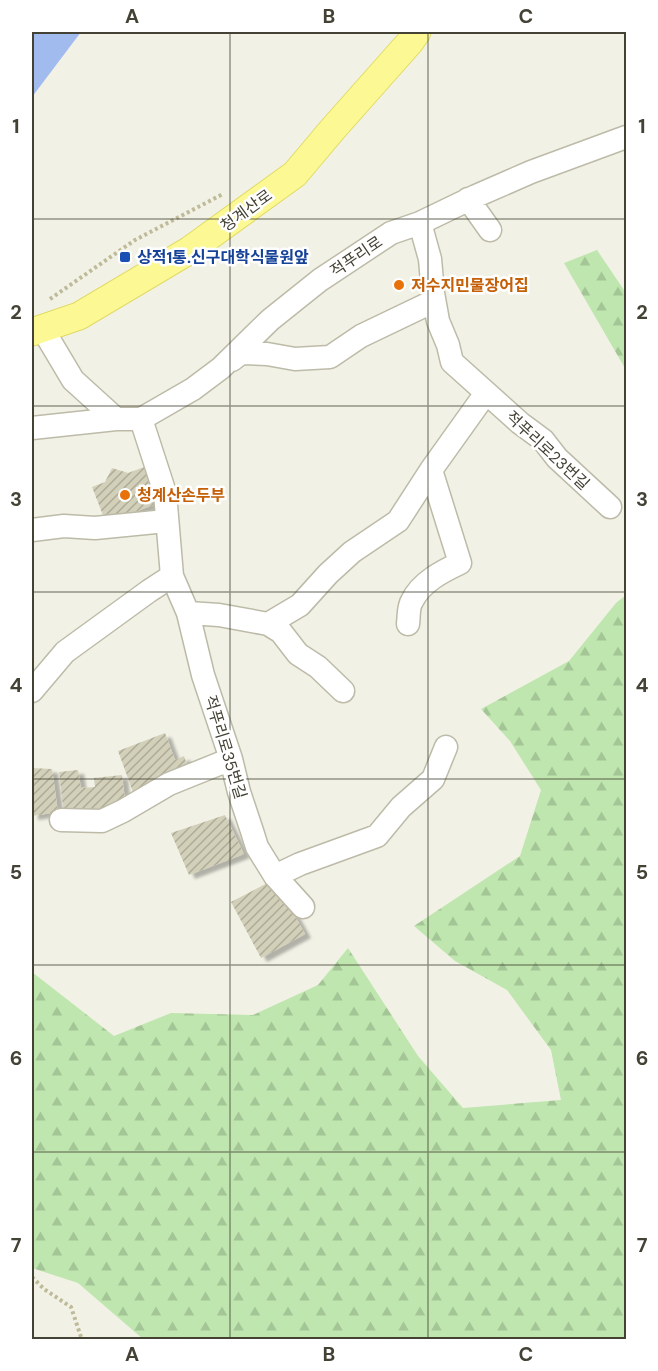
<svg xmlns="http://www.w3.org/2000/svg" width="658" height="1371" font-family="'DM Sans','Noto Sans KR',sans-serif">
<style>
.forest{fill:url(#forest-firs)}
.water{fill:#a1bbee}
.building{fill:url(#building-hatch);filter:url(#shadow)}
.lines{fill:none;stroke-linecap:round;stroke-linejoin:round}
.minor-casing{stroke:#bdbba8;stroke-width:25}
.major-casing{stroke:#e0db64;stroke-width:29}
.path{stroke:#bebb99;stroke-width:4;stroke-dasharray:3 3;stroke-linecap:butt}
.minor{stroke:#fff;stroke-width:22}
.major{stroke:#fcf994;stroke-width:27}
.grid{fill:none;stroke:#444235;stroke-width:1.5;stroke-opacity:0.55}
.transit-dot{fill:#1a4fb4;stroke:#fff;stroke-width:2}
.food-dot{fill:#e8710a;stroke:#fff;stroke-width:2}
.labels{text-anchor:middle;stroke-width:5;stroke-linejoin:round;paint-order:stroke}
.street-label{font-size:16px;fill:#444235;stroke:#fff}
.transit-label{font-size:16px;font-weight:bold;fill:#164399;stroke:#fff;text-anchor:start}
.food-label{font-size:16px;font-weight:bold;fill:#c56008;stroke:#fff;text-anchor:start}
.neatline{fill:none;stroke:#444235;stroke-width:2}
.grid-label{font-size:20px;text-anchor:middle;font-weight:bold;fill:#444235}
</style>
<defs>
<pattern id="forest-firs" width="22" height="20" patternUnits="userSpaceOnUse" patternTransform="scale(1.5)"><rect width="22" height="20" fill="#bee6ae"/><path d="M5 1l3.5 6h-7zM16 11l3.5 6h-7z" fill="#a4c696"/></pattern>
<pattern id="building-hatch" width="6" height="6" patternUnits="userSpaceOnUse" patternTransform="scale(1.5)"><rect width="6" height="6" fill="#d3d0ba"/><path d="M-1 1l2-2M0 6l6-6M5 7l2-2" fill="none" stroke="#adaa98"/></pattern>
<filter id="shadow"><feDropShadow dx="6" dy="4" stdDeviation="1.5" flood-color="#0004"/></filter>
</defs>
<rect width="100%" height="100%" fill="#f2f1e5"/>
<path class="forest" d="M597,250L626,293V370L564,263Z
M626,595V1339H143L78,1283L32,1268V972L114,1036L171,1013L253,1015L318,985L348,948L418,1056L463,1108L561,1100L551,1050L507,990L455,961L414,926L520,856L541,790L510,741L481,709L569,661L616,603Z"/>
<path class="water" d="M32,32H81L32,97Z"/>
<path class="building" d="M144,467L158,503L106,523L92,487L105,482L112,468L128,473Z
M165,733L175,760L184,756L189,770L133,792L118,751Z
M32,768L52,769L58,812L32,816Z
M78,770L81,788L95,787L94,778L122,775L126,808L64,815L59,772Z
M225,815L244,854L189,875L171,833Z
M275,879L305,934L261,958L231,902Z"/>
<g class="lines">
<defs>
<path id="minor" d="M468,199L490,230
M420,223L430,259L433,293L438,321L448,345L452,362L520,423L543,440L557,458L610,507
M42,328L73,380L116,419H141L193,389L221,368L270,320L320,280L391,233L420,223L476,196L531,172L626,137
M232,360L241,353L267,354L295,359L330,357L361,336L434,301
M141,419L165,493L172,576L188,613L203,675L231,759L239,792L252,831L257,847L275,876L303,907
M32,428L116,419
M32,530L64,526L95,528L166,521
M188,613L219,615L268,624L281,632L298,654L318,667L343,691
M268,624L300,605L328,574L352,552L398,521L431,470
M408,624C409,617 408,607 412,601C421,582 443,571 460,563L431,470L486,393
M32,691L65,652L149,591L172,576
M61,820L102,821L123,811L169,784L231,759
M275,876L300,864L377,836L401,807L433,779L446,747"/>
<path id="major" d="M32,332L79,316L190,250L295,174L332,130L410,42L417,32"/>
</defs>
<use href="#minor" class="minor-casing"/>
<use href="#major" class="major-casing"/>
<path class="path" d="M50,299L135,240L223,194
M32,1277L44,1289L71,1307L82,1340"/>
<use href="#minor" class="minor"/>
<use href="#major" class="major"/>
</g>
<path class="grid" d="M230,32V1340M428,32V1340M32,219H626M32,406H626M32,592H626M32,779H626M32,965H626M32,1152H626"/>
<rect class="transit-dot" x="119" y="251" width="12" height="12" rx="3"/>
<g class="food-dot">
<circle cx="399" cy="285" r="6"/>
<circle cx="125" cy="495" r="6"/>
</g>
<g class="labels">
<g class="street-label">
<text transform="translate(246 210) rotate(-36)" y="6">청계산로</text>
<text transform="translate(356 256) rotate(-34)" y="6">적푸리로</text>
<text transform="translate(548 450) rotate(43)" y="6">적푸리로23번길</text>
<text transform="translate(226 747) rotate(73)" y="6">적푸리로35번길</text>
</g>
<g class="transit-label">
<text x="137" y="263">상적1통.신구대학식물원앞</text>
</g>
<g class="food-label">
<text x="411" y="291">저수지민물장어집</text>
<text x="137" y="501">청계산손두부</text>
</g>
</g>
<rect width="658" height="1371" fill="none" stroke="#ffffff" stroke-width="66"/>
<rect x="33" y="33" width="592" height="1305" class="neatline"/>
<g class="grid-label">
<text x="132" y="23">A</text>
<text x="329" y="23">B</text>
<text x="526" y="23">C</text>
<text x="16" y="133">1</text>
<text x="642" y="133">1</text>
<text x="16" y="319">2</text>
<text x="642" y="319">2</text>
<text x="16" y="506">3</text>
<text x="642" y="506">3</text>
<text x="16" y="692">4</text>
<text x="642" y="692">4</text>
<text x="16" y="879">5</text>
<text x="642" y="879">5</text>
<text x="16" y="1065">6</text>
<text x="642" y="1065">6</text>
<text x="16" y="1252">7</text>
<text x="642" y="1252">7</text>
<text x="132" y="1361">A</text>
<text x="329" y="1361">B</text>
<text x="526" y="1361">C</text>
</g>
</svg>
